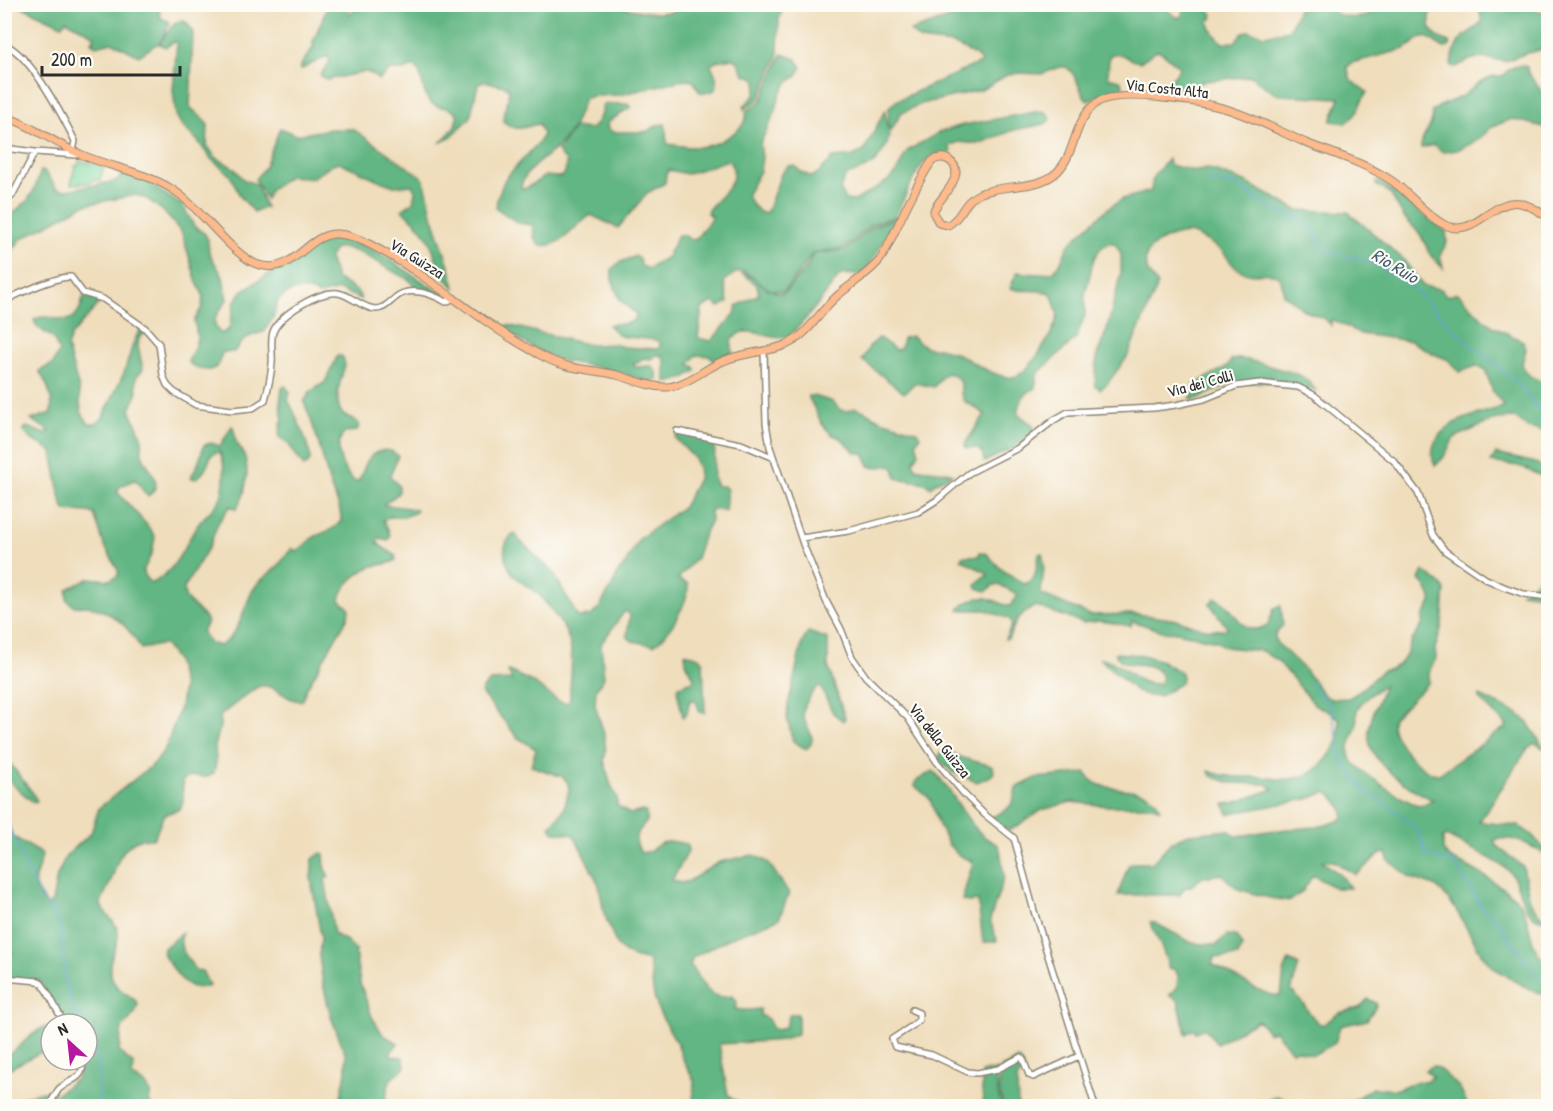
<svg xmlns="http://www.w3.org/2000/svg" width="1553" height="1111" font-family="'Patrick Hand',sans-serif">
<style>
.green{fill:#79d49b;stroke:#528063;stroke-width:1.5}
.forest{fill:#62b683;stroke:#467057;stroke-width:1.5;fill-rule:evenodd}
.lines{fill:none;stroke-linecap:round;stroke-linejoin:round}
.stream{stroke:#62a0d3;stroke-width:1.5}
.minor-casing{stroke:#8d8473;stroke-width:8}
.major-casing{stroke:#8d8473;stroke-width:9}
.minor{stroke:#fff;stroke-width:5}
.major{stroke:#fcba8d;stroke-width:7}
.labels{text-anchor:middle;stroke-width:4.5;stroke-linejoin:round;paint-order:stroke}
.street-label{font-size:16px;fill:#2b2b2b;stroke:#fdfcf7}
.water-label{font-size:18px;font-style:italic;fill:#415a6e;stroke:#fdfcf7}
</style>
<rect width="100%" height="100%" fill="#fdfcf7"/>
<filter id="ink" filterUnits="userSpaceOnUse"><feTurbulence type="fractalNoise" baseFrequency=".0167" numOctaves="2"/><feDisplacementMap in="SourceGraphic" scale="12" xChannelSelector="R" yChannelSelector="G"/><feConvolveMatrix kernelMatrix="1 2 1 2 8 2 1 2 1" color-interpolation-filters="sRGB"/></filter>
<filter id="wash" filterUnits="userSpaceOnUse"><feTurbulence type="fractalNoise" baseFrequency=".008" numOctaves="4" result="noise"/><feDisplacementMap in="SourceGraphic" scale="24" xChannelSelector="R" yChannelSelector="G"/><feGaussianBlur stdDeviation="1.35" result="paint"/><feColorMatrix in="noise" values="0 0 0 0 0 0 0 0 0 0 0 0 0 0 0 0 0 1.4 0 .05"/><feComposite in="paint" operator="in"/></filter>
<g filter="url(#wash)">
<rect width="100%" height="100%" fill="#efddbb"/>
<path class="green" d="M79,161L104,165L100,180H92L91,183L71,184L75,166H78Z"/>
<path class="forest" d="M20,4L169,5L162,8L159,12L161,18L168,21L169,25L161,41L139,56L112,42L96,46L91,43L95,36L66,20L62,25L18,5Z
M362,4H600L655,13L670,12L694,5H784L779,19L778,56L759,99L744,109V106L755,95L757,82L753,77L745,75L738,62L733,58L716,61L711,65C718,78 723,96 700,92L693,81L687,79L619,95L592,96L584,99C579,111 576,124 568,134C564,139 560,145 555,149C545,158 521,173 521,188L525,189L545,176C561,177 567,181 566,160L561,157L558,150L575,127C590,130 594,131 600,116C603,109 603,115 602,107L605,104H627L631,107L608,122L607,127L612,132H642L648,131L657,125L665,124C668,132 664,137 668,144C680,146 695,149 707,146C720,143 751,127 746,111L761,101L782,54L796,59L802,67L796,77L788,82L780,94L776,110L760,144L762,157L760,171L747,194L750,202L761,213L767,212L781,174L788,166H795L801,172L812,177L819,172L833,158L853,156L864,151L885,110C885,120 888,126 889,134C890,138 887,144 885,148C873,169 867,168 846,175L840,189L845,200L855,201L886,182L896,173L907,151L940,132L963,125L1041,111L1047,113L1051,119L1045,124L1014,130L978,144L959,142L949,146L951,152L950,158C943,156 937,153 931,157C917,164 903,201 896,216L871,225L845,248L812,253L805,265L784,291L770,290L744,271L737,272L724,281L728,302L719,307L713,302L702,308L698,338L711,341L735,314L737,306L759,294L757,285L741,273C759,276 763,294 784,293L807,267L813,254L846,250L872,227L895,218C888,231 872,269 859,274C853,275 846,274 840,275C832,286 798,331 788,336C771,344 745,319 731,341L733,353L714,360L710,356L696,355L689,364L695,367L696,371L682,379L667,383C662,375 668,366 663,357L657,354L652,359L643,358L640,361L633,363L636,367L652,366L657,372V379L652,382L606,369L559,360L539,351L501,328L508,325L581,343L594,345L614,344L623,347L658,349L661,344L656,340L620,336L608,325C620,322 630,328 637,315L620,300L612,279V269L619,263L636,256L639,259L641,266L648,269L667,257L678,235H684L691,240L696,239L712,217L707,213L708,210C720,195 740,184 731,163L728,160L687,174L669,170L666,174L665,183L647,193L618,228L591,215C573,225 564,249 539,245L534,237L533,225L518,223L496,208L497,199L505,179L539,142L543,134L539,124C526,125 519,134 504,122C501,110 512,99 508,87L484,81L478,84L470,118L452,136L440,143L454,128L458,115C448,103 438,111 429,101C420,90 425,75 414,66L404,70H390L379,80L370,73L364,72L326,80L320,75L330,62L327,56L300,70L302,63L313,48V42L328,5H351L348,12L350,14Z
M988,5H1162L1173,15L1179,18L1182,15L1184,5H1203L1213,14L1212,19L1208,21L1211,29L1222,43L1235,42L1244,32L1249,31L1265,35L1289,30L1298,9L1319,5H1333L1332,10C1341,18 1358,20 1369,15L1372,5H1428L1431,7C1428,27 1428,35 1449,42L1450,45L1449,47L1444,48L1427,37H1422L1405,49L1351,63L1347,68L1351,80L1367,92L1354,116L1346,123L1331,121L1340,98L1281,95L1274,93L1251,76L1205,81L1188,88L1181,98L1156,96C1162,83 1177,79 1179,67L1163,53L1157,50L1140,62C1129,61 1120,49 1109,56L1108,76L1111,78L1120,80L1123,84L1122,92L1103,94L1088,101C1078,91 1078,75 1066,67H1059L1042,74L1018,73L1007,75L981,90L921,104L901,113L891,131L888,124L889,107L898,100L982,62L975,55L953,44L920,40L910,31Z
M1478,5H1526L1533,9L1548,13V48L1524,54L1505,61L1482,58L1472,59L1456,67L1452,66L1451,64C1453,55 1456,43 1463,37C1470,31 1477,29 1482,21Z
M182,20L187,23L193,32L190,107L202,118L208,125L207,145L215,157L234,168L244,180L256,184L266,208L264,207L254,212L240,196L230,175L210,158L198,141L182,126L176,115L173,90L177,42H174L166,47L159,44L173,25Z
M1522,65L1527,67L1528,73L1548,100V128L1512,119L1492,127L1479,139L1468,145L1457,150L1443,152L1434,145L1421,148C1420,135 1435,128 1432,111L1440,106L1463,96L1480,82L1493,76H1502L1511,68Z
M280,128L296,135L331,129H353L422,177C428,188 429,202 432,214C439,239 450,263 455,288C438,274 437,256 428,238C422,226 412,219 402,210L413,202L415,191L412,185L394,186L383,182L339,162L333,164L312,178L289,176L269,191L266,199L255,179L265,167Z
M1168,159L1169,165L1196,171L1209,169L1245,182L1297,210L1348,212L1403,259L1423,286L1441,289L1447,296L1458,293L1483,319L1496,328L1523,341L1526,349L1522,364L1526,372L1530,376L1548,385V432L1528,428L1515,418L1496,419L1454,438L1443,458L1435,466C1432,460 1432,454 1433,448C1441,418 1480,416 1504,406L1493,392L1485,369L1476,366L1459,372L1449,360L1434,354L1411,341L1361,334L1333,320H1331V325C1324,316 1313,315 1304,310C1296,305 1293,298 1283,295C1284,261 1262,279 1244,272C1232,268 1229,258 1221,250C1213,244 1202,238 1193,234C1185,232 1177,234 1170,237C1143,247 1137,264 1158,285L1127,357L1107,384L1100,389L1095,385L1097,355L1107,330L1121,273V253L1115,243H1108L1100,249L1094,258L1085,294V315L1076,338L1037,374L1035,388C1025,393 1017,402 1018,414L1033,425L1036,432L1013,448L984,462C983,449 978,447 966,448L965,444L985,414L964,401L961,394V383C957,377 952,372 944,374L934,387L915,383L904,393L862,360L870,346L879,338L896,350L901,348L903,338L911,336C916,339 921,344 926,347C931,349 935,348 940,348C947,350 955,353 962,356C973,363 999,379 1012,377C1029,376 1054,332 1058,316C1057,311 1053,296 1050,293C1037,288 1022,293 1010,288L1017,272L1037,274L1053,272L1059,265L1070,243L1108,208L1123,199L1151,191L1153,177Z
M121,170L153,181L156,188L183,206L194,226L205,234L208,240L209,253L223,277L227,300C220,311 207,320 221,334L229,329L235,301L242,291L329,236L348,238L381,254L445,296L413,286L410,280C389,272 358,245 336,248L329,258L336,278L358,292L361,299L339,290L319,295C304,286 292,289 278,300L273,318L264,332C249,335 243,339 234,352H223C220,356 220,362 217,366C210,374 194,368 188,362C196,342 200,343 194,321L202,307L203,295L197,283L182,233L163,211L147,199L136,195L84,205L21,239L9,255L5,257V220L28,200L34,190L41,171L45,172L57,189L65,190L113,182L120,178Z
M1379,181C1403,196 1422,217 1446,231L1447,242L1440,255L1443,268L1431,256L1420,234L1403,216L1390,193L1376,185V182Z
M84,296L101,301L71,336L67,347L79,389L81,412L89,424H96L102,419L124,373L134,341L141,328L144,334L139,338L138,346L143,369L136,377L137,395L130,409C133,419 140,429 142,440C143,444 141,450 142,454C146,468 167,483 148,496C141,492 141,482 134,480L119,487L118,493L146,524L155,537L152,553L143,571L149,582L152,583C178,571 184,543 200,522C206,514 217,507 221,497C225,485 226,462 219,451L211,455C208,465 204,475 194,479L191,477L198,464L204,445L211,443L220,446L232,426C236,432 234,438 237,444C240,449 240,447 243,452C250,467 247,496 236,509L230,506L218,523L210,545L184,588L185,598L205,618L207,622L202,632L210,643L220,646L230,638L238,626L252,591L258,583L278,566L292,548L296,551C304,548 308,540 316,536C326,531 333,531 341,521C341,503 334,499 330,485C323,457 315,429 304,402L310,392L325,382L338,355L343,357L345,365C341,380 332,399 343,415L357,421L359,425L357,431L346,432C331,444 342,470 354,481H358C363,475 363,469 366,463C372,451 388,445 398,456L390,476C405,490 401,493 385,503L384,505L416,509V512L404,517H390L383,520L389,531L390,537L388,540L379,538L377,542L382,547L395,555L396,560C388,565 382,564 373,566C361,570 341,586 340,600L349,608L348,617L305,691L303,700C288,704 276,683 260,686C255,687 229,709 222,714L220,718V727L215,742L216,763L214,773L207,777L192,776L184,779C179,788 188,801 179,809C175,812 169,812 164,815L154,838C148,841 143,837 137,840C118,850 117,866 110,883C107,891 102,896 101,905C105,916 118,923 118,932C120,949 102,960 114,982C119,993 132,994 138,1004L135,1013L122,1028L119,1052L133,1064L134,1069L131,1076L145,1084L151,1093L149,1100L151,1106H73L70,1102L51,1106L54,1096L77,1078L82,1060H87V1024H65L39,981L5,978V948L13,952L5,946L4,820L12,836L42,854C41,869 28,880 39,895C42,900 43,903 48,905L52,902L57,876L66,856L91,833L99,808L157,761L166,747L180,707L183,686L176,660L164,644L141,649C131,630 115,613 92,607C80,603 78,612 67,600V590C73,584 82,584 89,578L109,580L118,576V570L104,545L94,514C86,509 76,513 66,511L62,505L52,452C43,443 28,442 23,429L27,427L45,434L50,431L31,420L51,413C54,398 47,383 39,371L53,364L59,351L53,338L37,327L34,320C50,310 68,331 79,310C82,306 82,300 84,296Z
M1238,359C1252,359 1263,365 1276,368C1293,372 1305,374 1316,391L1289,383L1247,382L1230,384L1200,398L1190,400L1194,390V385L1228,366L1231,360Z
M285,386L290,392L288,400C293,409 312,450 310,460C309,464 308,464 304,467L287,442L279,437L281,423L283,419L280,403L282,388Z
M808,396H814L833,402L840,410L847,411L855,408L862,410L881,420L917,431L920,437L916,442L919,453L913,462L916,468C927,471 946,470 953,474L936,482L931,487L926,483L896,478L895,470L890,465L876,468L869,466L865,454L855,452L842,439L831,434L822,424Z
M684,433L710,438C721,453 708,472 717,486H724L727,490L725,511L713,509L710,511L711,520L704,534L696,558L678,579L688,584C689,602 669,635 654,645L632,641L627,636L630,615L627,612H624L601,644L604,678L596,689L595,705L604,734L606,752L604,760L610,783L617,798V805L630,814L642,811L646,812L647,821C637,835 631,834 641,853L651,851C660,840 675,839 688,846V852L672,880L681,883L689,881L719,862L753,855L768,862L789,893L779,919L732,937L693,957L690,965C703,982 707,1002 732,996L737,1002L735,1009C744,1011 751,1010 760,1009V1015L768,1019L772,1027L776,1030C790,1028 785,1023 790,1014H798V1033L783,1040L719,1044L728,1095L732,1099L738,1101L739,1104L737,1106H693L694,1080L682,1058L677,1043L659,1012L654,996L649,961L630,956L617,946L604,913L599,885L575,837L571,834L555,832L550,827L564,809L569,790L568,783L563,777L531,766L536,749L518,738L481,693L485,686L490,681L512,680L508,672L509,671L532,682L560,702L566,703L570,700C569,678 576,657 567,635C562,622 550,608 541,597C535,590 526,586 519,580C505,568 497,545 515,533L519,540L553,572L578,617L591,616L599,608L613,584L618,572L623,567L639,539L683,507L698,479L699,471L694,458L675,438L677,434Z
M1496,454L1536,463L1548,471V479L1519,466L1490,462Z
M980,552L987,554L1001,569L1024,584C1038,580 1036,566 1039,554L1042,553C1046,567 1042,580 1041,594L1090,615L1137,614L1178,620L1205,629L1224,630L1227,628L1226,626L1210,604L1215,598C1238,606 1239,641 1268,625L1274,608L1281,606L1283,625L1275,635L1276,642L1304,669L1325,696L1331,699L1349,698L1357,693L1382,671L1390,669L1400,664L1405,657L1411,642L1423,624V617L1431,603V598L1424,584L1419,579L1423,571L1441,584L1445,590L1442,626L1435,649L1436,658L1428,674L1429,682L1393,718C1386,735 1422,775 1439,774L1507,726L1479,699L1480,696L1519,714L1528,723L1545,749L1535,743L1528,748L1479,822L1519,826L1531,834L1548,853V856C1532,846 1513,834 1494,840L1497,846L1523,867C1528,888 1527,910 1548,920C1518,920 1524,886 1509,871C1499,861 1462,845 1447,836L1443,838V850C1448,859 1456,861 1465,865C1477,871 1511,892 1519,902C1533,920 1527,950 1548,963V996L1529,989L1492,967L1481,953L1455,908L1442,892L1435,886L1411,878L1389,861L1386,853H1381L1356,875L1334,861H1322L1342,876L1350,888H1335L1313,875L1302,892L1290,901L1270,898L1238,889L1221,874L1203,877L1191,886L1184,888L1180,895H1118L1128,866L1132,863H1152L1170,843L1181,837L1189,834L1229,830L1235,836C1250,835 1263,831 1277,830C1300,827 1321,830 1342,819C1346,809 1335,796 1326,792L1308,799L1228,814L1224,804L1234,803L1273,789L1267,784L1230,783L1211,776L1209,771C1226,778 1242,777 1259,777C1269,777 1278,780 1287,779C1318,778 1342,750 1339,719L1331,713L1315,705L1278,661L1262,651L1225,647L1216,641L1177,632H1165L1132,621L1131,626L1100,621L1083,623L1035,606L1018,618L1008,639H1005L1012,625L1010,619L986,610H959C963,602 977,597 986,598C994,599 1002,605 1010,606L1018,595C1012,592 1001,583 994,585C991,587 989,590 986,591L977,588L976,585L983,577L988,576L986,572L973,566L961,559L962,556H979ZM1384,685C1379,699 1371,715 1369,730C1364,763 1409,788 1433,800C1428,803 1421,806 1415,804C1403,800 1357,770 1351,759C1344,748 1355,735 1357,723C1357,719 1356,714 1357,710C1361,701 1377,689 1384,685Z
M1548,568V577L1543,589L1547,596L1521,592L1532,585Z
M808,632L828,639V666L845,718L843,721L833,713L822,690L820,687H817C811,694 804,704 803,713C803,727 821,738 806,749L793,741L787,718L788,705L802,643Z
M685,653L699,657L703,661L705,713L700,712L696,701L692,699L689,703L687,714L683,717L677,690L679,686L693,681L694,678L686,662Z
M1115,653L1143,655L1162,661L1181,673L1182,677L1181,683L1160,696H1149L1136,691L1100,659C1123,659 1138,690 1160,683L1162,679L1160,673C1146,656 1124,673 1115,653Z
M946,750L963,758L989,765L993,767L994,772L991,776L977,782L952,772L938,759L940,753Z
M5,757L32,792L37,801L33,802C24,795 15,786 5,778Z
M933,771C938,774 941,780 945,785C960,804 974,836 997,844L1000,849L1004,877L990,920L997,941L983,943L978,901L968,902L962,900L973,862L958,855L948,844L938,823L930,799L914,785L916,781Z
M1086,773C1099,800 1151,777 1160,809L1153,806H1109L1071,802L1042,810L1009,831L990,818C1008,809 1013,809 1016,788L1036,778Z
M321,853L324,854L325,868L329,877L325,879L334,934L347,941L357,951L355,952L360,983L372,1017L383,1035L398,1043L390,1054L392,1056L403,1057L405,1067L390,1080L384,1106H339L346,1072V1055L331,1017L323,984L319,956L321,937L311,878L313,859Z
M1150,922L1155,923L1192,943L1216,945L1227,935L1236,936L1242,946L1238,956L1221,958L1215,957L1212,964C1226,971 1268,1000 1281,995L1284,972L1289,960L1299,965L1291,991C1305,1001 1308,1016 1320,1024H1324L1339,1013L1359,1008L1368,999L1376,1003V1006L1367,1020L1340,1026L1335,1043L1313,1055L1298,1050L1292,1051L1274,1030L1269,1033L1258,1020L1217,1044L1205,1028L1196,1032L1194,1029L1186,1034L1178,1000L1170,996V994L1177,988L1178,975L1174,969L1168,968C1166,953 1156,936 1150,922Z
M182,933C177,950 187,955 195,970L202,971L209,985C190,994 179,978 171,965C166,959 162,956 164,948Z
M45,1027H51V1047L5,1071V1057C20,1049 28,1034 45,1027Z
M1018,1059L1021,1061L1024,1070L1017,1079L1018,1106H1003L999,1089L1001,1068Z
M1433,1066L1438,1068L1459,1087L1468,1106H1329L1332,1102L1339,1103L1355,1099L1372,1088L1395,1090L1409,1084L1428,1080L1433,1077L1425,1070Z
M997,1070V1089L1001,1106H984L982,1092V1072Z
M54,1091L45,1106H5V1099L14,1101L39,1092Z
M1275,1096C1287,1098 1296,1104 1308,1106H1259Z"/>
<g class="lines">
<path class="stream" d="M1207,181L1234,184L1269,207L1300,219L1315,233L1323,249L1371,262L1410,285L1454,330L1514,380L1535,405L1548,416
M1310,684L1330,705L1343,761L1349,770L1364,790L1400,814L1418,831L1427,856L1453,862L1484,910L1493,916L1526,962L1548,982
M4,814L18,848L38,892L61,925L65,977L71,1002L81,1024
M87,1036C100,1061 101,1076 98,1104L100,1106"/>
</g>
</g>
<g filter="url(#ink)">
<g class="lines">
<defs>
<path id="minor" d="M4,44C31,55 62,115 75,141L73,151
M4,148L35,152
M4,201L12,196L35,152L77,155
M4,301C18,294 57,276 71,277L83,293L103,299L145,328L159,344L163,375L167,385L174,392L196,405L232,410L253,408L265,400C268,389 271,376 272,364C273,354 270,342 273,332C280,314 319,291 338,293C351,295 363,309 376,309C384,309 389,303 395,298C409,285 432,294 446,302L454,298
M764,352L766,423L770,447L803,544L826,601L841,629L852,657L866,677L908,718L937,762L964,794L984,814L1014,838L1034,911L1095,1106
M677,431L741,444L772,457
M801,538L849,531L918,512L937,500L969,473L1018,448L1054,420L1068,412L1154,408L1176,405L1204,399L1236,386L1259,383L1298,387L1314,395L1394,461L1418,493L1433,535L1445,551L1486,579L1504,587L1524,594L1548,597
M4,978L39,981C47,987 58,1014 65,1024
M912,1010L919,1013V1020L912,1026L892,1039L895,1047L932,1055L968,1072L977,1073L998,1069L1021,1057L1023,1059L1029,1075L1033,1077L1079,1056
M49,1106C52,1101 55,1094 59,1089C70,1079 86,1079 82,1060"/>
<path id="major" d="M4,116C31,125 54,143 80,154C113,169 150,172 179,194C202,211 235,258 259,265C294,275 304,237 334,234C347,233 360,239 371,245C433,277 484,327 546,358C569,370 593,369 617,375C632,379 651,388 667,387C687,385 704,369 723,361C743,352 767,353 788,344C809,334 819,312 836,297C850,284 866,276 879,261C886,252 890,241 895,231C906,208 917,183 932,161C937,158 944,156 950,161C968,174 940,197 934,210V214L939,223L948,225C962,218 963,201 979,194C1003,183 1037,191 1057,172C1077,153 1072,120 1098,102C1119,89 1198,101 1223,108C1251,116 1279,131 1306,143C1334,154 1364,163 1389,179C1410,192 1424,215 1445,225C1475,239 1492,198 1520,203C1530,205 1540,212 1548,217"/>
</defs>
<use href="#minor" class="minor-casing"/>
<use href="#major" class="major-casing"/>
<use href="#minor" class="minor"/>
<use href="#major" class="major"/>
</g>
</g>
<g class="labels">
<g class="street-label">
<text transform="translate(1167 88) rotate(6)" y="6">Via Costa Alta</text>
<text transform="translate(417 258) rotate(32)" y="6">Via Guizza</text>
<text transform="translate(1200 383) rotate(-15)" y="6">Via dei Colli</text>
<text transform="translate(940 740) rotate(52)" y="6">Via della Guizza</text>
</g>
<g class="water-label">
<text transform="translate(1395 266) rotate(31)" y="6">Rio Ruio</text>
</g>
</g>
<rect width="1553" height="1111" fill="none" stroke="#fdfcf7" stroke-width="24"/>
<g transform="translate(69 1042) rotate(333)"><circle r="28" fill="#fdfcf7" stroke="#a9a8a5" stroke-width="1.5"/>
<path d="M0-4.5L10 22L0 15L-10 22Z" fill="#b5179e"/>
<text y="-9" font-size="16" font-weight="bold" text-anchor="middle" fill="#2b2b2b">N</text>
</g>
<path d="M42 66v9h138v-9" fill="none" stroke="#2b2b2b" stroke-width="3"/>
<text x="51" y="66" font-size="18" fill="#2b2b2b" stroke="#fdfcf7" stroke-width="4.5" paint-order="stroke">200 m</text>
</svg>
